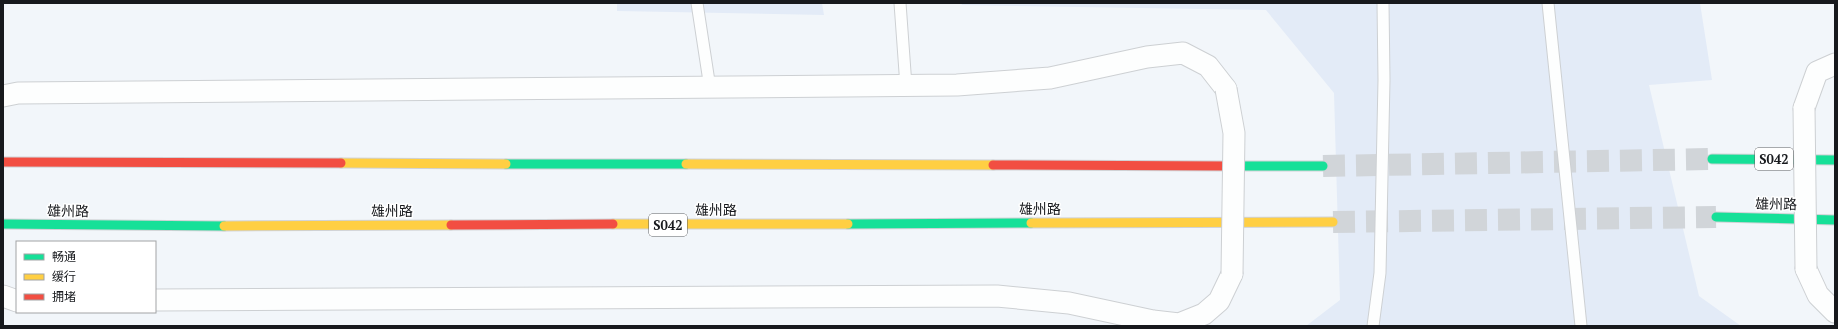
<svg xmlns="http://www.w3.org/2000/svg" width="1838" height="329" font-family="'PT Serif','Noto Sans SC',serif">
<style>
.built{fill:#e3ebf7}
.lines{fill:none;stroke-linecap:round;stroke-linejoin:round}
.primary-tunnel{stroke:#d1d5d9;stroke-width:22;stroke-dasharray:22 11;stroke-linecap:butt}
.lane-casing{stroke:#cdd0d3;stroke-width:13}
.street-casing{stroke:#cdd0d3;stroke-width:23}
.fast-casing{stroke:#d0d2d5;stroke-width:11}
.slow-casing{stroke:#d0d2d5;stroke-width:11}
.jam-casing{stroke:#d0d2d5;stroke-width:11}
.lane{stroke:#fdfefe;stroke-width:11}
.street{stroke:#fdfefe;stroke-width:21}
.fast{stroke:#16e098;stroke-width:9}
.slow{stroke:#ffcf43;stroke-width:9}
.jam{stroke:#f24e42;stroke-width:9}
.street-bridge-casing{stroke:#cdd0d3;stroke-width:23;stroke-linecap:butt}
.street-bridge{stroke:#fdfefe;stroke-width:21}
.labels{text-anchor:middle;stroke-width:3;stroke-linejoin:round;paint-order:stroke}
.shield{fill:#fff;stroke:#5d5e61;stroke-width:1}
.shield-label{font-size:13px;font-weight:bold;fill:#17191d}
.street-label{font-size:14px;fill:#17191d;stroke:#fff}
</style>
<rect width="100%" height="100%" fill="#f2f6fa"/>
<path class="built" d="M617,3H822L824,15L617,11Z
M961,3H1700L1712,80L1649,85L1699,296L1741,326H1306L1340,300L1334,93L1266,10L962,5Z"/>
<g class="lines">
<path class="primary-tunnel" d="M1323,166L1712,159
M1333,222L1716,217"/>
<defs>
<path id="lane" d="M697,3L710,88
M900,3L906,86
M1548,3L1581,326
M1373,326L1380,273L1384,80L1383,3"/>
<path id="street" d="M3,96L18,93L957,85L1050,78L1147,57L1183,53L1208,66L1226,89
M1804,108L1817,72L1835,64
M1806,269L1818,295L1835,312
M3,296L17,301
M155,300L997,296L1069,303L1153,321L1179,324L1204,314L1219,301L1232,274"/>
<path id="fast" d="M1712,159L1835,160
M506,164H686
M1227,166H1323
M1716,217L1835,220
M3,224L224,226
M848,224L1031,223"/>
<path id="slow" d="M341,163L506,164
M686,164L993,165
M1031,223L1333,222
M613,224H848
M224,226L451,225"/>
<path id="jam" d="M3,162L341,163
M993,165L1227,166
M451,225L613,224"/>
</defs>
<use href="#lane" class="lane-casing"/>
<use href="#street" class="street-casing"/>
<use href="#fast" class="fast-casing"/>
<use href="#slow" class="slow-casing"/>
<use href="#jam" class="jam-casing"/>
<use href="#lane" class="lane"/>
<use href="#street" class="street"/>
<use href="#fast" class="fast"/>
<use href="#slow" class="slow"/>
<use href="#jam" class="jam"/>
<defs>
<path id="street-bridge" d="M1226,89L1234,133L1232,274
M1804,108L1806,269"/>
</defs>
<use href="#street-bridge" class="street-bridge-casing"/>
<use href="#street-bridge" class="street-bridge"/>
</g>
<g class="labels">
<g class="shield">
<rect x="1755" y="148" width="38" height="22" rx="3"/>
<rect x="649" y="214" width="38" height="22" rx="3"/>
</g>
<g class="shield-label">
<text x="1774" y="164">S042</text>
<text x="668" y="230">S042</text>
</g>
<g class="street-label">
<text transform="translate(1776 204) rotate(1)" y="5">雄州路</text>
<text x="1040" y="214">雄州路</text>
<text x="716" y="215">雄州路</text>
<text transform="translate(68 211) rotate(1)" y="5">雄州路</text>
<text x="392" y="216">雄州路</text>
</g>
</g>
<rect width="1838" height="329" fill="none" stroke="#17191d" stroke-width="8"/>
<rect x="16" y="241" width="140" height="72" fill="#ffffff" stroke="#a2a3a5"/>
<rect x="24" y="254" width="20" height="6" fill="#16e098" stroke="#a2a3a5"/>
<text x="52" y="261" font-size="12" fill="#17191d">畅通</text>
<rect x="24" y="274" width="20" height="6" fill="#ffcf43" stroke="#a2a3a5"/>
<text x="52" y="281" font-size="12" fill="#17191d">缓行</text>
<rect x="24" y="294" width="20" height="6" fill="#f24e42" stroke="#a2a3a5"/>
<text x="52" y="301" font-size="12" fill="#17191d">拥堵</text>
</svg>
